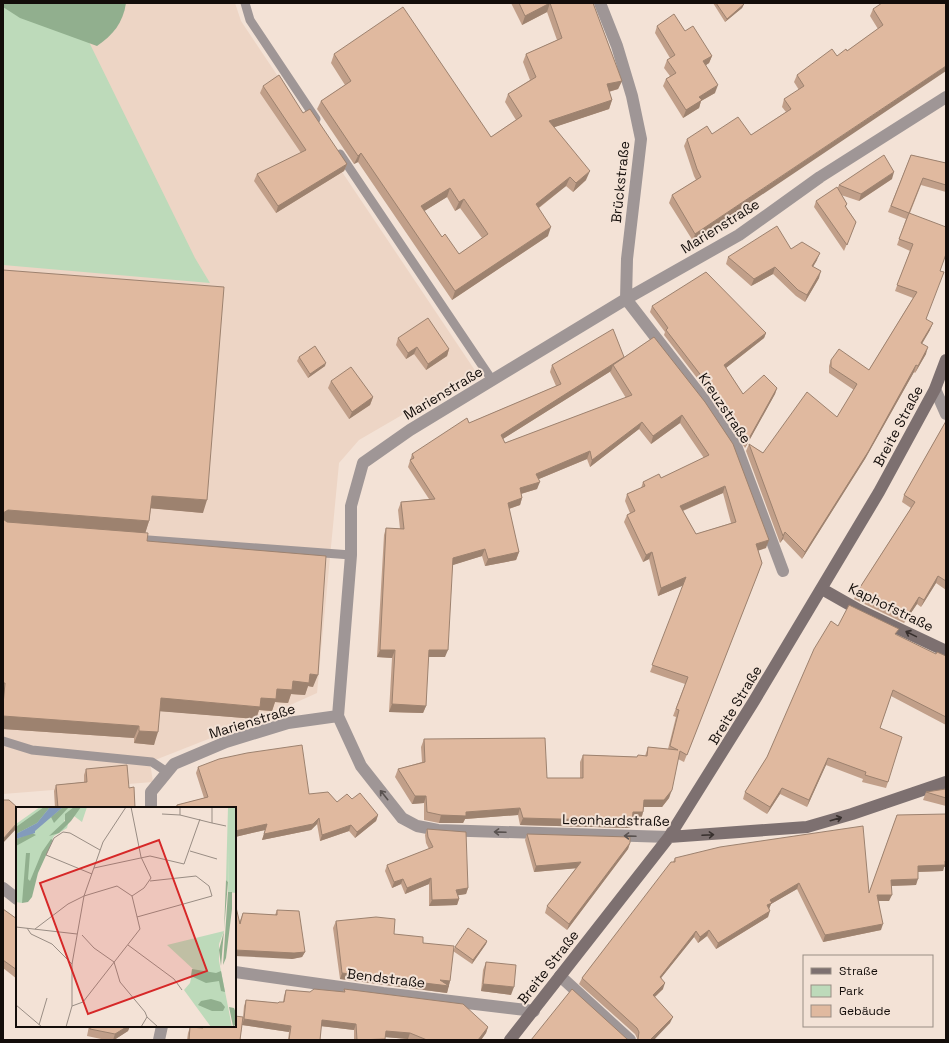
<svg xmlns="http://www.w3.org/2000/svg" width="949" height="1043" font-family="'Space Grotesk',sans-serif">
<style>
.built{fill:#edd5c5}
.green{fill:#bddaba}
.forest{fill:#91af8e}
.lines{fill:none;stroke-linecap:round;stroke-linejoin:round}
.lane{stroke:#9f9696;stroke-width:9}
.street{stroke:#9f9696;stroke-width:12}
.secondary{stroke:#7d7070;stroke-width:12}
.wall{fill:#c19f89;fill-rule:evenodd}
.shaded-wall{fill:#9d826f}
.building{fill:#e0b99f;stroke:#9d826f;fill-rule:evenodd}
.oneway{stroke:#38302e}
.oneway2{stroke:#595250}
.labels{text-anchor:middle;stroke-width:4;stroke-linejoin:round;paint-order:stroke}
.street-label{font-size:14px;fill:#130d0a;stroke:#f3e2d6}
.inset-road{fill:none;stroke:#998d84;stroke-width:1}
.view{fill:#d62828;fill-opacity:0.15;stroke:#d62828;stroke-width:2}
.inset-edge{fill:none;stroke:#130d0a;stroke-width:2}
</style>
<rect width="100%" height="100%" fill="#f3e2d6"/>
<path class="built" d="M3,3H235L241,21L476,372L359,440L339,463L317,693L259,719L150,762L153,782L3,794Z"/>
<path class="green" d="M3,3L89,42L195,258L210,283L3,265Z"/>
<path class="forest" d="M3,3H126C123,23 113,35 97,46L20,18L3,7Z"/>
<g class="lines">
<path class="lane" d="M245,3L250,20L316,119
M340,154L492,380
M135,539L351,555
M3,741L32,750L152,762L167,772"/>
<path class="street" d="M600,3L617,46L632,96L641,139L627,259L626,299L708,405L737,448L783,571
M935,389L946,414
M338,716L361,766L402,818L417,826L438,830L669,837
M151,808V792L174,764L226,742L288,723L338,716L351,555V506L363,463L410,430L626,299L739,235L820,177L946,97
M3,888L17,899
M235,972L383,993L534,1011
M560,976L630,1040
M159,1040L162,1026"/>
<path class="secondary" d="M822,589L859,610L946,651
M669,837L807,827L852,814L946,782
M510,1040L669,837L754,701L879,492L935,389L946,360"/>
</g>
<path class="wall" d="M511,3H593L622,81L618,89L609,92L612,100L609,109L554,127L586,180L573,192L566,186L539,208L548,236L452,300L358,162L354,164L317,109L321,101L345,85L331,63L334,54L491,137L516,120L505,102L508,94L530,80L523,62L526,54L557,40L547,12L522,25ZM447,197L455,211L460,208L482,238L459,254L442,237L424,211Z
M713,3H743L744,4L742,8L725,22Z
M946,3L693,241L669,203L672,195L696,180L694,176L684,146L687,139L712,134L751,135L786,112L782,107L784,99L799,90L794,82L797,75L837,56L847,51L878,29L870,16L873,9Z
M657,26L685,31L712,56L709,63L706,65L715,93L701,101L699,108L683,118L663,86L666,79L670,76L664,68L667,60L670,58L655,33Z
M263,86L347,164L344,171L276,213L254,181L257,174L301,153L260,93Z
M911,155L946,163V192L921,185L910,213L940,271L926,319L930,330L922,344L926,354L915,373L914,372L865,459L802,559L783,539L780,543L746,451L749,444L763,453L837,417L854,390L829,373V366L831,360L869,370L913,298L895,291L910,251L897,245L906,219L888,212Z
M892,179L859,201L841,195L847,204L846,207L856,222L844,251L814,207L816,201L838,187L839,185Z
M791,249L817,260L813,267L819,278L805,302L796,296L773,274L751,286L726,264L728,257Z
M3,270L203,513L151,508L149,521L145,533L147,541L313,687L308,686L305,695L291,694L288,703L275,702L272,711L259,710L256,719L160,711L154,745L134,743V738L3,729Z
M652,306L766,333L764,338L726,368L743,394L777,388L775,394L745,448L714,400L664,335L665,332L650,312Z
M654,337L766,548L758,550L762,563L684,762L678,759L669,798L662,807H644L641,820L633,819L630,828L520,825L518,815L465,819L463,823H439L424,820V803L412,804L395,777L398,769L422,762L421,747L424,739L547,778H580V762L583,755L637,757L645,756L648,747L668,749L676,717L673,716L685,684L650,672L684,585L658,596L649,559L643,562L624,522L627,515L630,513L625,501L627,494L641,488L643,482L661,478L704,458L680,423L651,444L639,429L590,467L587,459L539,479L537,489L521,494L522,498L520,505L509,509L519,552L516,560L485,566L482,556L452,565L445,657H428L426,706L423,713L389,712L392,658L377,657L384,535L386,528L400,529L398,510L401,502L429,499L408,467L412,454L469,423L556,386L550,372L552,365L623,358ZM611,371L610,372L626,398L505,443L503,439ZM723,493L731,523L696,534L683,511Z
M398,338L449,349L447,356L426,370L414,354L406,359L396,345Z
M299,357L325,366L308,378L297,361Z
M331,381L373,397L370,405L349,419L328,388Z
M946,421V590L936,583L921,607L917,604L904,623L854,599L857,592L911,508L902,502L904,495Z
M838,626L896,635L936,654L946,656V725L891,696L880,728L888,782L886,788L862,782L863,779L826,765L807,807L780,794L767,814L743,799L745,792L767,757Z
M198,767L309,794L337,802L352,799L378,815L376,821L355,838L349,831L320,841L317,824L311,830L262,840L265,830L235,837V808H175L177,805L204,798L196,773Z
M86,769L129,788L135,808H55L54,791L56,785L84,782V775Z
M946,789V806L923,800L926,792Z
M897,815L944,867L943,871L918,872L916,885L891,886L889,901H879L881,930L823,942L797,889L771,904L769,909L768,917L716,949L707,936L698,943L694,937L661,978L663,989L655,997L670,1023L637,1039V1038L635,1034L579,984L582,978L673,862L675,858L869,893Z
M427,829L468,888L466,894L458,895L459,899L457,905L429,906V884L405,894L401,884L392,888L385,871L387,865L429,849L426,843L425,835Z
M527,834L630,843L628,849L567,930L545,913L547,906L576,868L534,872L525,840Z
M3,909L17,919V979L3,968Z
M277,910L305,952L302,957L292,959L239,923L243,913L275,915Z
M336,921L394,934L423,943L450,981L447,993L340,979L333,928Z
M487,941L486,944L472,964L453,951L455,947Z
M486,962L511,995L481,991L483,970Z
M344,989L488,1027L486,1033L481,1040H411L408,1039L385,1037L384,1040H354V1030L321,1026L320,1040H288L289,1032L242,1025L240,1040H187L188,1033L190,1027L202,1028V1026H235L243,1017L244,1006L246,1000L278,1003L279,1002H283L284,996L286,990L310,992H343Z
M89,1026H130L128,1031L114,1040H106L87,1036Z"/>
<path class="shaded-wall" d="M550,3L547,12L522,25L525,16Z
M744,4L742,8L725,22L727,19Z
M712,56L709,63L700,69L703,61Z
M946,66V71L693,241L695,234Z
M622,81L618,89L604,93L607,84Z
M718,85L715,93L701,101L699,108L683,118L686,110L699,97Z
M612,100L609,109L546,130L549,121Z
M361,153L358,162L354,164L358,156Z
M347,164L344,171L276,213L278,206Z
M590,171L586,180L573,192L576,183Z
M894,172L892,179L859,201L861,194Z
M570,177L566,186L533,212L536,204Z
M450,188L447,197L418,215L421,206Z
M464,199L460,208L455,211L459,202Z
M551,227L548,236L452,300L455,291Z
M820,253L817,260L809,273L812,266Z
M775,267L773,274L751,286L754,279Z
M821,271L819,278L805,302L807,295Z
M933,323L930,330L918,350L921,343Z
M766,333L764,338L722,371L724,365Z
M417,347L414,354L406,359L408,353Z
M928,347L926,354L915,373L918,366Z
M449,349L447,356L426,370L428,364Z
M624,357L621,364L613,365L611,371L498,442L501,435Z
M326,363L325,366L308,378L310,374Z
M916,365L914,372L865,459L802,559L805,552Z
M777,388L775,394L745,448L747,442Z
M373,397L370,405L349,419L352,412Z
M682,415L680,423L651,444L653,436Z
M642,422L639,429L590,467L592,460Z
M590,451L587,459L534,481L536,474Z
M540,482L537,489L517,495L520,488Z
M725,486L723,493L677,513L680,506Z
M152,496L207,500L203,513L147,508Z
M522,498L520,505L505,510L508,503Z
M8,510L149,521L145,534L3,523V513Z
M785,532L783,539L780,543L783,536Z
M769,540L766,548L754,552L756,544Z
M485,549L482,556L450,566L453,558Z
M519,552L516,560L485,566L488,559Z
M652,552L649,559L643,562L646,555Z
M938,576L936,583L921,607L924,600Z
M686,577L684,585L658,596L661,588Z
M919,597L917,604L904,623L907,616Z
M380,650H395L392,658L377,657Z
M429,650H448L445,657H426Z
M310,674L318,675L313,687L308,686L305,695L291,694L288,703L275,702L272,711L259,710L256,719L157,711L161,698H261L293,681Z
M392,704L426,706L423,713L389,712Z
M3,716L139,726L134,738L3,729Z
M139,731L158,732L154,745L134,743Z
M828,758L826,765L807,807L809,800Z
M782,788L780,794L767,814L770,807Z
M672,790L669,798L662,807H641L644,800Z
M415,796H426L424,803L412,804Z
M520,808L518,815L465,819L463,823H439L441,815L466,812Z
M633,812H643L641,820L631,819Z
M378,815L376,821L355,838L357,832Z
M319,818L317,824L311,830L262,840L264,834Z
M523,818L632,821L630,828L520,825Z
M17,823V828L3,843V839Z
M267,824L265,830L235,837V831Z
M351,825L349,831L320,841L322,835Z
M630,843L628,849L567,930L569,924Z
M946,861V867H944L943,871L915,872L918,866Z
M581,862L579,868L534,872L536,866Z
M431,878L429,884L405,894L407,888Z
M403,879L401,884L392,888L394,882Z
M918,879L916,885L889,886L891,880Z
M799,883L797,889L771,904L769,909L765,912L767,905L770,900Z
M468,888L466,894L454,896L456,890Z
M877,895H892L889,901H875Z
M459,899L457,905L429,906L432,900Z
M770,911L768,917L716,949L718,943Z
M883,924L881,930L823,942L825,935Z
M709,930L707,936L698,943L700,937Z
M696,931L694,937L657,983L660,977Z
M487,941L486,944L472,964L473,960Z
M235,950L305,952L302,957L292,959L235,956Z
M342,973L440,980L450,981L447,993L340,979Z
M665,983L663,989L650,1001L653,995Z
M483,984L514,987L511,995L481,991Z
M673,1017L670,1023L654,1040H650Z
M244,1019L291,1026L289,1032L242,1025Z
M322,1020L356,1024L354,1030L320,1026Z
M128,1026H130L128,1031L114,1040H113L115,1034Z
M488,1027L486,1033L481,1040H478Z
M386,1031L410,1033L408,1039L384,1037Z"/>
<path class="building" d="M519,3H593L622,81L607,84L612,100L549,121L590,171L576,183L570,177L536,204L551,227L455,291L361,153L358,156L321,101L351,81L334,54L403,7L491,137L522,116L508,94L536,77L526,54L562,38L550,3L525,16ZM450,188L459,202L464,199L488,234L459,254L445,234L442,237L421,206Z
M716,3H743L744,4L727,19Z
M882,3H946V66L695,234L672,195L701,177L697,169L687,139L707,126L712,134L738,117L751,135L791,109L784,99L804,86L797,75L832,49L837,56L846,49L847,51L883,25L873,9Z
M674,14L685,31L693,26L712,56L703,61L718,85L699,97L702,100L686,110L666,79L676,73L667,60L675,55L657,26Z
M279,75L303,113L310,109L347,164L278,206L257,174L306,150L263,86Z
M884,155L894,172L861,194L839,185Z
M911,155L946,163V185L923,178L909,213L946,227V254L940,271L944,272L926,319L933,323L921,343L928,347L918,366L916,365L868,452L805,552L785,532L783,536L749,444L763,453L807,392L837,417L857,384L831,367V360L839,349L869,370L917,292L897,285L913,244L899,239L909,213L891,206Z
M837,187L847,204L845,206L856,222L847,245L816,201Z
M777,226L791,249L802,242L820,253L812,266L821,271L807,295L798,290L775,267L754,279L728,257Z
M3,270L224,287L207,500L152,496L149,521L8,510L3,513Z
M706,272L766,333L724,365L743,394L764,375L777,388L747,442L716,395L666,330L668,328L652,306Z
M428,318L449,349L428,364L417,347L408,353L398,338Z
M613,329L624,357L501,435L505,443L632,395L613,365L654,337L705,402L733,444L769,540L756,544L762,563L757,576L687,755L680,751L672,790L664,800H644L643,812H633L632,821L523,818L520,808L466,812V816L441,815L427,812L426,796H415L398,769L425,762L424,739L545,738L547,778H583V755L637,757L638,755L647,756L648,747L678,750L670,746L679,710L676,709L688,677L652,665L686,577L661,588L652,552L646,555L627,515L635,511L627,494L645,486L643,482L659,474L661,478L709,455L682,415L653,436L642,422L592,460L590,451L536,474L540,482L520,488L522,498L508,503L519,552L488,559L485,549L453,558L448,650H429L426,706L392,704L395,650H380L386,528L404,529L401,502L435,499L410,460L414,458L412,454L467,418L469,423L561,384L552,365ZM725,486L736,522L696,534L680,506Z
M315,346L326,363L310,374L299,357Z
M351,367L373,397L352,412L331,381Z
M946,421V581L938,576L924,600L919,597L907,616L857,592L915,502L904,495Z
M3,519L7,522L148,533L147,541L326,556L318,675L310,674L309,683L293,681L292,690L277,689L276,699L261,698L260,707L161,698L158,732L139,731V726L3,716V705L5,683H3Z
M849,605L899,629L895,634L936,654L937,652L946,656V717L893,690L880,728L902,737L888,782L865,775L866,772L828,758L809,800L782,788L770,807L745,792L767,757L814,649L831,621L838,626Z
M302,745L309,794L328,792L337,802L347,794L352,799L360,793L378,815L357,832L351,825L322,835L319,818L313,824L264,834L267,824L235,831V808H177V805L208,797L198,767L219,759L247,753Z
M127,765L129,788L134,787L135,808H58L56,785L87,782L86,769Z
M946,789V798L926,792Z
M3,800H9L18,808H17V823L3,839Z
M946,814V861H945V865L918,866V879L891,880L892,895H877L883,924L825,935L799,883L770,900L772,903L767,905L770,911L718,943L709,930L700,937L696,931L660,977L665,983L653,995L673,1017L650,1040H636L638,1039L639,1032L637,1028L582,978L671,862H675V858L720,847L863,826L869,893L897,815Z
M427,829L466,832L468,888L456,890L459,899L432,900L431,878L407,888L403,879L394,882L387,865L433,847L428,837Z
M527,834L630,837V843L569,924L547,906L581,862L536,866Z
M235,903L240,924L243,913L277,915V910L299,911L305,952L294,953L235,950Z
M3,909L17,919V970L3,960Z
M376,917L395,919L394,934L423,937V943L454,946L450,981L440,980L449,986L342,973L336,921Z
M468,928L487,941L473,960L455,947Z
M486,962L516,965L514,987L483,984Z
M314,989L345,992L344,989L463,1004L488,1027L478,1040H427L410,1033L386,1031L385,1039L357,1040L356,1024L322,1020L320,1040H289L291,1026L244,1019L246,1000L278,1003L279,1002H284L286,990L310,992Z
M572,989L627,1039L629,1040H531Z
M235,1016L243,1017L240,1040H189L190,1027L203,1028L204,1026H235Z
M90,1026H128L115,1034L90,1029Z"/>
<defs><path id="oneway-shaft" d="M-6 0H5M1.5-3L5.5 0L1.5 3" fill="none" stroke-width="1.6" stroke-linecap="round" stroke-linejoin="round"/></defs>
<g class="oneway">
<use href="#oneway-shaft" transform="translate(911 634) rotate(-154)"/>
<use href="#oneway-shaft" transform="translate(836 819) rotate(-16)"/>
<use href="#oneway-shaft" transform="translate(708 835) rotate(-3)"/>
</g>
<g class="oneway2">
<use href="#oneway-shaft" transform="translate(384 795) rotate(-129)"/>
<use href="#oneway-shaft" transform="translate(500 832) rotate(-178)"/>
<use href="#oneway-shaft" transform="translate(630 836) rotate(-178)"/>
</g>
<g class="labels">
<g class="street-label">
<text transform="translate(620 182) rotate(-84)" y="5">Brückstraße</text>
<text transform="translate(720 226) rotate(-32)" y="5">Marienstraße</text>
<text transform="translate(443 393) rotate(-31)" y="5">Marienstraße</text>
<text transform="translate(725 408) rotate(56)" y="5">Kreuzstraße</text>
<text transform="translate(898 426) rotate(-62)" y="5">Breite Straße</text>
<text transform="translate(891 607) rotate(26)" y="5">Kaphofstraße</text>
<text transform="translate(735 705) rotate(-59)" y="5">Breite Straße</text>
<text transform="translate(252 721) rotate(-17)" y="5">Marienstraße</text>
<text transform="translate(616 820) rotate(1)" y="5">Leonhardstraße</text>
<text transform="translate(548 967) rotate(-52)" y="5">Breite Straße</text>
<text transform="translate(386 978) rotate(7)" y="5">Bendstraße</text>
</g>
</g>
<g transform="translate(16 807)">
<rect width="220" height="220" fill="#f3e2d6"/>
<path d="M24,0H71L66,15L54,6L48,14L52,17L51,21L38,29L6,96L0,95V17ZM212,0H220V86L212,85L213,40L212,75L210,73ZM208,124L203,137V154L216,220H195L168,183L174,176L177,162L151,138Z" fill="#bddaba"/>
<path d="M28,0H34L21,16L0,27V20ZM47,0H53L38,16L35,10ZM58,0H65L55,14L43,26L33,29L49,14V7ZM16,26L20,28L0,39V32ZM35,32L37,33L22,66L16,90L12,95L6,96L10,46H14L12,72L14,74L26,45ZM210,73L212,75L205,159L203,143L208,124ZM212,85H216V102L210,151L207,158ZM176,162L200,166L205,164L209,185L205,184L203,174L190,176L175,169ZM195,192L205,195L209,200L207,204H196L182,198L185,194ZM213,200L218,201L220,206V218L217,219Z" fill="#91af8e"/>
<path d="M34,0H47L19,24V26L0,32V27L21,16Z" fill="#839bbc"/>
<path class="inset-road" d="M164,0V8L196,16V0M146,7L164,8M196,16L210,19M174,44L201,52M78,61L134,49L168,57L184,12M76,67L30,48L38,31L47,25L54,26L84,43M68,89L101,79L116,89M121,110L196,89L193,79L180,69L134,74M0,120L61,127M11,121L15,127L36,137L56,157M19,122L52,97L68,89M66,128L78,141L98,155L104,175L129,205L131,210L125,220M112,138L158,172L166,183M0,198L26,220M56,199L67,195L124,122L116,89L128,81L135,71L125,50L115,0M131,210L142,220M23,218L31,191M50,220L56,199V157L68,89L87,35L110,0"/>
<path class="view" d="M143,33L191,164L72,207L24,76Z"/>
<rect width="220" height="220" class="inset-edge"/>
</g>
<rect width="949" height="1043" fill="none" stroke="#130d0a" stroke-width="8"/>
<rect x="803" y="955" width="130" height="72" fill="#f3e2d6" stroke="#998d84"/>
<rect x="811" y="968" width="20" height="6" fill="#7d7070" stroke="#998d84"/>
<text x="839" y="975" font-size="12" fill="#130d0a">Straße</text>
<rect x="811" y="985" width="20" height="12" fill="#bddaba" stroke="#998d84"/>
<text x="839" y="995" font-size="12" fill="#130d0a">Park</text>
<rect x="811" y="1005" width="20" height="12" fill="#e0b99f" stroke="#998d84"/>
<text x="839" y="1015" font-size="12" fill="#130d0a">Gebäude</text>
</svg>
